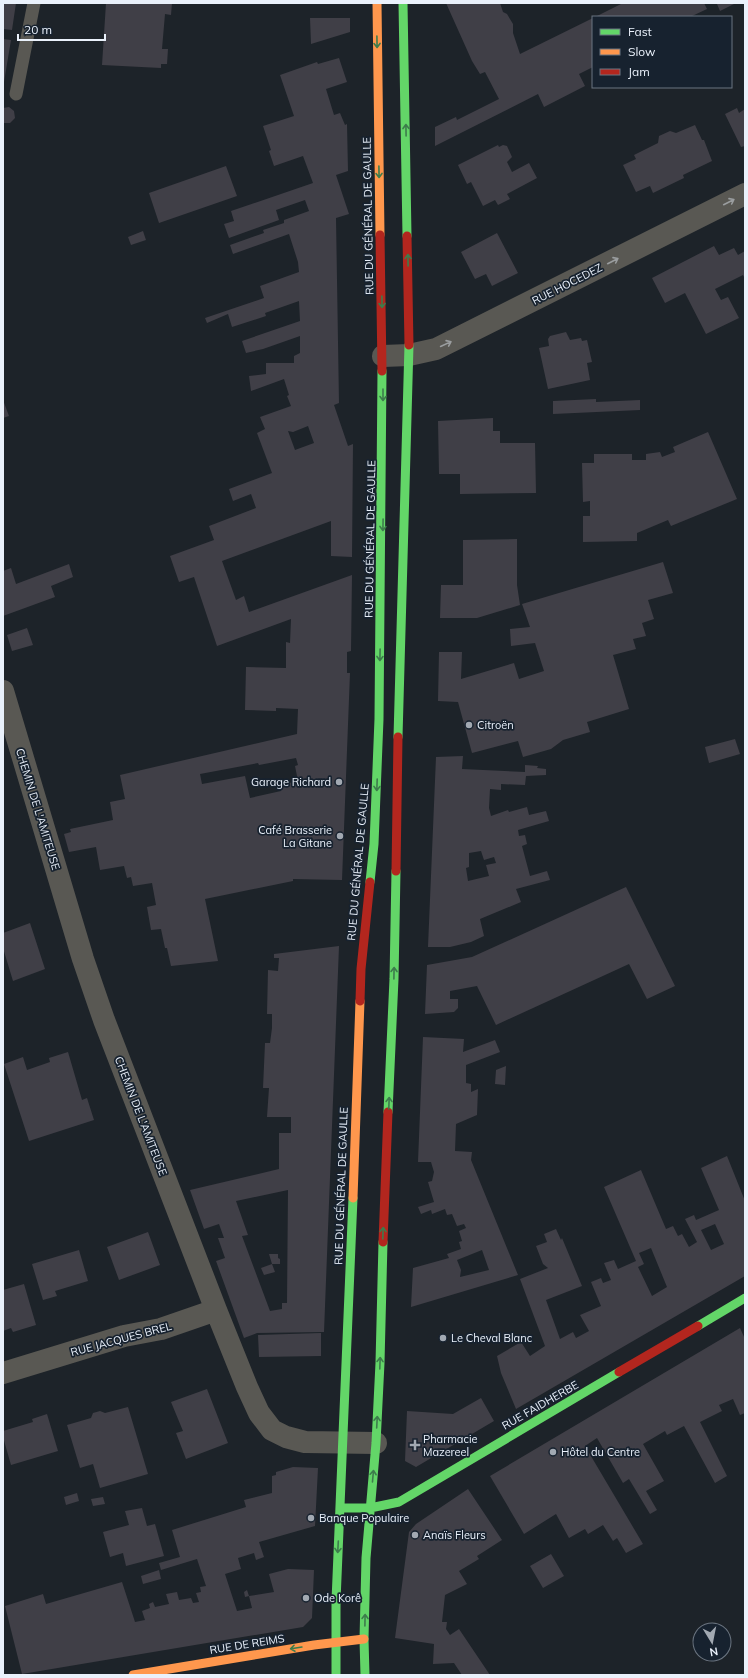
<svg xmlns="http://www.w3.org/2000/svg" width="748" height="1678" font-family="Mulish,sans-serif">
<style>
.building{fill:#403f47;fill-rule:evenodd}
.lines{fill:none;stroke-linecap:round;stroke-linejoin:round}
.lane{stroke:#595853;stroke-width:13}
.street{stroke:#595853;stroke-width:22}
.fast{stroke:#63d668;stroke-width:9}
.slow{stroke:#ff974d;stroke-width:9}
.jam{stroke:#b3261e;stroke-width:9}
.oneway{stroke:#3d7c4c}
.oneway2{stroke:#9a9d9f}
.poi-dot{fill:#a2a9b2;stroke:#17222f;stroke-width:1.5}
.labels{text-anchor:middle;stroke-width:3.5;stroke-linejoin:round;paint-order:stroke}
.street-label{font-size:11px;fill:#eaf1fb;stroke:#17222f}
.poi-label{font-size:11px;fill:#eaf1fb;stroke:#17222f;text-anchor:start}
</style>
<rect width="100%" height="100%" fill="#1d2329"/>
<path class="building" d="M3,3H16L12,30L3,29Z
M106,3H172L171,15L165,14L162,49H168L167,64H161V68L102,65Z
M446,3H500L503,12L507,14L513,24V33L520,54L593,18V67L579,74L585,86L544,107L538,94L435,146V127L456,117L457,120L499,99L485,72L480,74L472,61Z
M623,3H704L707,9L690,17H595Z
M719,3H736L720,11L717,4Z
M310,18H350V32L311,44Z
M3,39L11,40L4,82H3Z
M339,58L347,82L326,89L334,115L340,113L345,125L347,124L348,171L336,175L349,214L336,218L339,403L334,405L348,446L353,444L352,557L331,556V521L222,561L236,600L244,596L249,612L352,575L351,651L347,652V673H350L342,880L293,879V881L205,899L218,961L171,966L167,948H165L161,929L151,930L147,907L156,905L152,883L133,886L131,877L127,878L124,866L100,870L96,847L69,852L64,834L71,832L70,829L113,820L110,802L125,799L120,775L297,734L298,709L276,708V711L245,710L246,667L286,668V642L290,643L291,619L217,646L194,577L179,582L170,556L214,540L209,526L256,508L251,494L233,501L229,489L272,473L257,433L265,429L260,417L291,406L287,396L289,395L284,379L251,391L249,376L266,374V363H294V356L300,353V336L263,349L246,353L242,341L300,321L299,301L265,313L266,316L232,327L228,314L207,323L205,318L264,298L260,286L299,272L298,262L289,234L233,254L230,245L264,233L263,230L284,223V220L309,211L305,200L276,210L279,220L229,238L224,224L234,221L231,211L313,183L303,156L274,166L269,151L271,150L263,126L294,116L280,75L317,62L318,64ZM308,426L314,443L295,450L288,431L293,432ZM296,758L298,765L295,766L298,781L280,785L281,791L250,798L245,776L202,784L200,774L258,763L259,765Z
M9,107L14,111L15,118L10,123H4L3,108Z
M737,108L739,113L745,109V146L741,147L725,114Z
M695,125L702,140H704L712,161L683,175L684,178L653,193L650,186L636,192L623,165L636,159L634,155L658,143L659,136L670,131L676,133Z
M498,145L499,147L503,145L507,146L512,157L507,162L512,172L529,163L537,178L507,194L510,199L498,205L495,200L483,206L471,182L467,184L458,165Z
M226,166L237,196L159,223L149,193Z
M143,231L146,240L131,245L128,237Z
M497,233L518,273L492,286L486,274L475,279L461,252Z
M714,246L719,255L734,248L738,255L745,251V279L743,275L715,289L721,300L728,297L739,318L706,334L685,293L665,303L652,278Z
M566,332L570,340L581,338L582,341L587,340L592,362L587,363L590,380L548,389L539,348L549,346L548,339L550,336Z
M596,399V402L640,400V410L553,414V401Z
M3,400L9,416L3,418Z
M493,418V431H500V443H535L536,493L460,494V474H439L438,421Z
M708,432L737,499L671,526L668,520L637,533V541L583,542V516H590V501L583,502L582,463H594V454H632V460H646V454L660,452L662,457L675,452L673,447Z
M517,539V585L520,605L477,618H440L441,585H463V540Z
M663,562L673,593L648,600L654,619L642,623L646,636L633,639L636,649L613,655L629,709L587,722L590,732L563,740L551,749L523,757L518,741L472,753L458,702L438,701L439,652H462L461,679L514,663L519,679L544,671L535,643L511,646L510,629L530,627L522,604Z
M69,564L73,577L51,586L55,597L3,616V571L11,568L16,584Z
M27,628L33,645L12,651L7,635Z
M735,739L740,754L709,763L705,747Z
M463,756L462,769L525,772V765L538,766L537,768L546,769V775L526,776L525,785L501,784V790L490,789L489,808L491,816L508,810L509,812L527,807L529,815L546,811L549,821L518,830L519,836L525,835L527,844L522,846L530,876L547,871L550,880L516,889L521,902L480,919L484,936L471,942L450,947H428L436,757ZM481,851L484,860L494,857L496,863L486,865L489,876L468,881L466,868L469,867V853Z
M626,887L675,986L647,999L629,964L496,1025L477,986L450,991V999H458V1008L454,1012L425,1014L427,965L472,957Z
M30,923L45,969L13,981L3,948V933Z
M339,946L324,1332L257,1333L244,1338L216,1261L225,1258L218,1238H224L219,1224L204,1229L190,1190L279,1169V1133H291V1117H267L269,1088H263L265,1043H270L272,1028V1014H267L268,970L278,971L279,958H274V954ZM288,1190L287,1303H282V1309L270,1311L242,1236L248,1235L236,1201Z
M423,1037L464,1039L463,1052L495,1040L500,1052L466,1065V1083L471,1084V1092L478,1089L477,1115L456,1124L455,1151L472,1152L471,1160L518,1275L411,1307L413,1268L449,1258L447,1254L461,1249L459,1242L462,1241L459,1231L466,1228L464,1224L457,1226L452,1214L447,1215L445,1209L432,1214L431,1210L421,1214L418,1207L434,1202L428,1182L432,1181L434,1172L431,1162H418ZM482,1250L489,1270L460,1277L461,1270L457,1260Z
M68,1052L82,1100L87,1098L94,1120L29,1141L4,1064L23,1057L27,1070L50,1062L49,1058Z
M506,1066L505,1085L495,1084L496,1070Z
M727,1156L745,1201V1276L516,1409L501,1373L497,1356L521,1342L530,1356L545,1346L520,1279L548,1268L543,1264L536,1246L547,1242L544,1234L556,1229L561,1240L562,1238L582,1286L546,1300L560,1339L573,1332L576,1338L589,1331L580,1315L601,1306L591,1282L601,1278L603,1283L611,1280L604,1263L614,1260L618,1269L636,1261L604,1187L641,1170L666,1229L673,1226L678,1236L682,1234L689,1247L697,1242L685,1219L694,1215L696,1220L719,1210L701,1168ZM715,1224L724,1244L711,1250L701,1230ZM651,1248L667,1287L652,1296L638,1267L644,1264L639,1253Z
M148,1232L160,1265L119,1280L107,1247Z
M79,1250L88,1281L55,1291L57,1296L43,1300L32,1264Z
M269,1254H278V1258L280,1259V1264H272Z
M272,1264L275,1272L264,1275L261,1268Z
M24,1284L36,1325L13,1332L11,1328L3,1331V1290Z
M740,1328L745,1339V1413L740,1415L733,1399L719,1405L722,1411L700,1422L727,1476L715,1483L684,1426L667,1435L665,1431L643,1444L664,1481L646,1491L657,1510L650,1514L629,1479L623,1483L597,1438L585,1446L643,1544L626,1553L617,1538L613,1541L603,1525L588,1534L585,1529L569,1538L556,1514L524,1534L490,1476Z
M321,1333V1356L259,1357L258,1335Z
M207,1389L228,1443L186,1459L176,1433L183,1431L171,1402Z
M481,1398L494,1421L416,1467L405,1461L407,1411L453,1414Z
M128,1407L148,1474L100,1488L93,1464L80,1468L67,1425L91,1418L93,1413L100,1411L105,1413Z
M47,1414L58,1451L11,1465L3,1437V1431L33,1422L32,1419Z
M293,1467L318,1468L315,1526L259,1542L264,1557L256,1560L254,1553L238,1558L241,1569L225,1574L237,1611L252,1608L249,1596L274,1592L269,1574L288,1569L314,1570L312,1618L303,1627L22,1674L5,1606L43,1594L46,1604L122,1582L135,1622L145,1620L142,1611L150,1608L149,1604L153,1602L155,1607L169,1604L166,1594L177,1592L179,1600L191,1598L193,1603L199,1602L196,1593L201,1592L200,1587L206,1586L197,1559L161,1570L159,1563L180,1557L172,1530L246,1507L244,1500L272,1493V1476L276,1475V1472Z
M468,1489L502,1540L477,1556L479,1559L459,1571L467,1584L445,1595L442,1622H447L446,1629L450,1635L459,1629L490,1675H462L454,1663L433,1664L434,1644L395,1638L409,1532L416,1524Z
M77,1493L79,1501L66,1505L64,1497Z
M103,1497L105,1504L93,1506L91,1499Z
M142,1508L147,1526L155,1524L164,1556L126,1566L123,1553L110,1557L103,1532L129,1525L125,1511Z
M551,1554L564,1576L543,1588L530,1566Z
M159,1570L161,1579L143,1584L141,1576Z
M247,1590L249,1596L245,1597L244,1592Z"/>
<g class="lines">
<path class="lane" d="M16,94L34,3"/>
<path class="street" d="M383,356L409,355L436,349L745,194
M3,691L83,959L104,1020L216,1310L247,1387L259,1413L272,1430L286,1437L305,1442L376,1443
M3,1373L124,1336L161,1329L216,1310"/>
<path class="fast" d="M403,3L407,236
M398,737L409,345
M370,882L374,844L379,719L382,371
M388,1112L394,979L396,871
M698,1326L745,1298
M340,1508H370L399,1502L619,1372
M336,1675V1601L353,1198
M365,1675L364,1639L366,1558L376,1443L380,1363L383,1242"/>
<path class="slow" d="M377,3L380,235
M353,1198L360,1001
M133,1675L314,1645L364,1639"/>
<path class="jam" d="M380,235L382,371
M407,236L409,345
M396,871L398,737
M360,1001L361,969L370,882
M383,1242L388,1112
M619,1372L698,1326"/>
</g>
<defs><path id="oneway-shaft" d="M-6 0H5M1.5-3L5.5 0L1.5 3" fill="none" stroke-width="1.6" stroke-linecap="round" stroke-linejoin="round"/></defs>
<g class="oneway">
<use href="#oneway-shaft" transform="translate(377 42) rotate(89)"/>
<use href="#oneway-shaft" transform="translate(406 130) rotate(-91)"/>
<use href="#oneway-shaft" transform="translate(379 172) rotate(89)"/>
<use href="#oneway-shaft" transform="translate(408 260) rotate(-91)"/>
<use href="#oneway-shaft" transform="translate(382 302) rotate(89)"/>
<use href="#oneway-shaft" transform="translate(383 395) rotate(90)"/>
<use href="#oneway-shaft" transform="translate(383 525) rotate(91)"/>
<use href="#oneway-shaft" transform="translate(380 655) rotate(91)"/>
<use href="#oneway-shaft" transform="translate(377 785) rotate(92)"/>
<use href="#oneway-shaft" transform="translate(394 973) rotate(-89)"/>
<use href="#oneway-shaft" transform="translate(389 1103) rotate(-88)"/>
<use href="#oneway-shaft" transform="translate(383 1233) rotate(-88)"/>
<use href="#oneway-shaft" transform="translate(380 1363) rotate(-88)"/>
<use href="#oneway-shaft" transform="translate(377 1422) rotate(-87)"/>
<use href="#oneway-shaft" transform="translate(373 1476) rotate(-85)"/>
<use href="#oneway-shaft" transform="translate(338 1547) rotate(93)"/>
<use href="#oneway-shaft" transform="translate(365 1620) rotate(-89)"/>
<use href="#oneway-shaft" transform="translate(296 1648) rotate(171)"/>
</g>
<g class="oneway2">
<use href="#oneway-shaft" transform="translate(729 202) rotate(-27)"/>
<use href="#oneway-shaft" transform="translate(613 261) rotate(-27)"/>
<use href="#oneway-shaft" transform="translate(446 344) rotate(-25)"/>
</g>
<g class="poi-dot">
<circle cx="469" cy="725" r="4"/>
<circle cx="339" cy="782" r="4"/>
<circle cx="340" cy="836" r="4"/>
<circle cx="443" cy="1338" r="4"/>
<path d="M413 1439h4v4h4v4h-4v4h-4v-4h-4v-4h4z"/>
<circle cx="553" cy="1452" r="4"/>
<circle cx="311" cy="1518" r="4"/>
<circle cx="415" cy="1535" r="4"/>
<circle cx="306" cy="1598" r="4"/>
</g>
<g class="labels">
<g class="street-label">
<text transform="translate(368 216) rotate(-91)" y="4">RUE DU GÉNÉRAL DE GAULLE</text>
<text transform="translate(567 284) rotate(-27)" y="4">RUE HOCEDEZ</text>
<text transform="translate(370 539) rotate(-89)" y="4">RUE DU GÉNÉRAL DE GAULLE</text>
<text transform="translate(38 809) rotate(73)" y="4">CHEMIN DE L'AMITEUSE</text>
<text transform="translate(358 862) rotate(-85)" y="4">RUE DU GÉNÉRAL DE GAULLE</text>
<text transform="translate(141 1116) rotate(69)" y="4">CHEMIN DE L'AMITEUSE</text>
<text transform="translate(341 1186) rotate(-88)" y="4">RUE DU GÉNÉRAL DE GAULLE</text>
<text transform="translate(121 1339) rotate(-15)" y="4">RUE JACQUES BREL</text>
<text transform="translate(540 1405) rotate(-30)" y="4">RUE FAIDHERBE</text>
<text transform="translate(247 1644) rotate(-9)" y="4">RUE DE REIMS</text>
</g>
<g class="poi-label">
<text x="477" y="729">Citroën</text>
<text x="331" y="786" text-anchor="end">Garage Richard</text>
<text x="332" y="834" text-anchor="end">Café Brasserie<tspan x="332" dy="13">La Gitane</tspan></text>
<text x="451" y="1342">Le Cheval Blanc</text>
<text x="423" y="1443">Pharmacie<tspan x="423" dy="13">Mazereel</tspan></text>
<text x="561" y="1456">Hôtel du Centre</text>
<text x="319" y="1522">Banque Populaire</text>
<text x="423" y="1539">Anaïs Fleurs</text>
<text x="314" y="1602">Ode Korê</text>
</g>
</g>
<rect width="748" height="1678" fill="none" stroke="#eaf1fb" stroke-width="8"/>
<rect x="592" y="16" width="140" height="72" fill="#17222f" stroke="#6b7581"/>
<rect x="600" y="29" width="20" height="6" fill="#63d668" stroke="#6b7581"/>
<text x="628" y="36" font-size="12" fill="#eaf1fb">Fast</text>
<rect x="600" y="49" width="20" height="6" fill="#ff974d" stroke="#6b7581"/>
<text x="628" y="56" font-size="12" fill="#eaf1fb">Slow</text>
<rect x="600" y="69" width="20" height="6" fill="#b3261e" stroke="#6b7581"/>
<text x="628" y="76" font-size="12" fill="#eaf1fb">Jam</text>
<g transform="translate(712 1642) rotate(170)"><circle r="19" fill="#17222f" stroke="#6b7581"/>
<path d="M0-3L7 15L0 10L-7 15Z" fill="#a2a9b2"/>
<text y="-6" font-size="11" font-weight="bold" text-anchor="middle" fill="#eaf1fb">N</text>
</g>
<path d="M18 34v6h87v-6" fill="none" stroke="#eaf1fb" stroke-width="2"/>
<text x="24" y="34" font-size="12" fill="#eaf1fb" stroke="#17222f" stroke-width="3" paint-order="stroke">20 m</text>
</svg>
